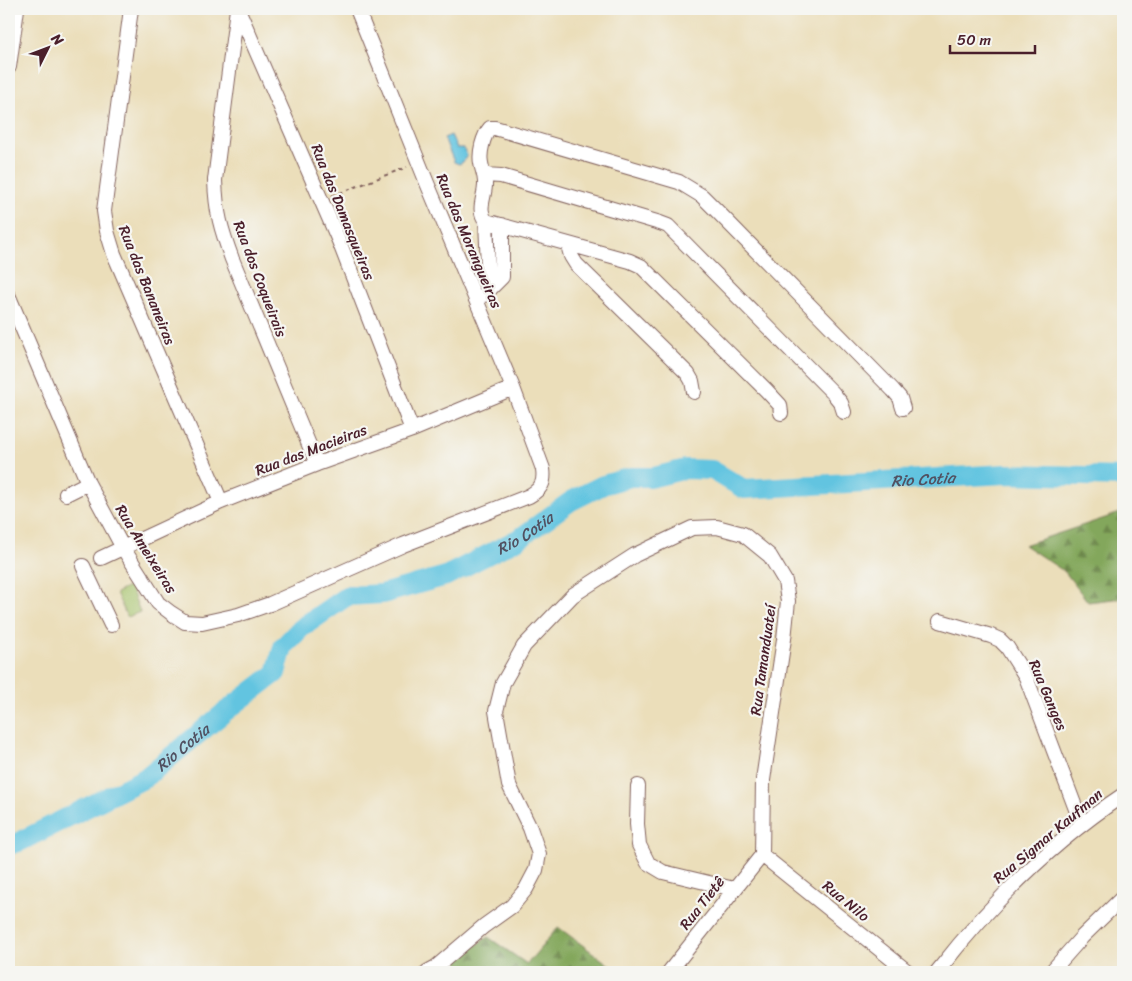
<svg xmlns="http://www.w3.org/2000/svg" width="1132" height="981" font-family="Sriracha,sans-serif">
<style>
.grass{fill:#a4c168;stroke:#77704a}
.forest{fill:url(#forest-firs);stroke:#666344}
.water{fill:#62c4e0;stroke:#567286}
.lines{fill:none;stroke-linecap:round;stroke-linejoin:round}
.river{stroke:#62c4e0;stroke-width:20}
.minor-casing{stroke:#82625d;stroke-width:16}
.path{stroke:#82625d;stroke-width:2;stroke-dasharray:4 4;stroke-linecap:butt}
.minor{stroke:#fff;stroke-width:14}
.labels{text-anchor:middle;stroke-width:4.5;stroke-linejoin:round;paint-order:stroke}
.street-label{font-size:15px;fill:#4a1f2b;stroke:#f6f6f2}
.water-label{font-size:16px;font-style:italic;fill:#515161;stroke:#f6f6f2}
</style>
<defs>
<pattern id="forest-firs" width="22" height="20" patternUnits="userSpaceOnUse" patternTransform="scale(1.25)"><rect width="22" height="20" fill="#83a75c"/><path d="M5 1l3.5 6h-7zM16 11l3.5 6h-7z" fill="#6d874c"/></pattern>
</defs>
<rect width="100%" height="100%" fill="#f6f6f2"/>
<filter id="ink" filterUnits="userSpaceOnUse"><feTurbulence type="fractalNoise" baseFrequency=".02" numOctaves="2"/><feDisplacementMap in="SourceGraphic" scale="10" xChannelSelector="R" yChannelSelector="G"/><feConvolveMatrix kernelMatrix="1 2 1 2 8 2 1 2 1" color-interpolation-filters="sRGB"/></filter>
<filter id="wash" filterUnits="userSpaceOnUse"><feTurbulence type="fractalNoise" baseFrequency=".0096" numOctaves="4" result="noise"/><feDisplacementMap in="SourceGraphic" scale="20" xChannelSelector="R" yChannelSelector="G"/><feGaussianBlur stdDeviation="1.12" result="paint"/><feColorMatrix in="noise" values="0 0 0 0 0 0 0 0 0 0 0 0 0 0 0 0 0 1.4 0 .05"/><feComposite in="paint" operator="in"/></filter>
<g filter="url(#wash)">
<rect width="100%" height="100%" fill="#ebdeba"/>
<path class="grass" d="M130,586L140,612L127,617L116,593Z"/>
<path class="forest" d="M1123,512V598L1088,602L1065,572L1024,545Z
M558,927L619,972H438L488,937L527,964Z"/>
<path class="water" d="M451,135L457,148H463L467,155L463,162L459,164L454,162L444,138Z"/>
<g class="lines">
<path class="river" id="s1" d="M9,845L19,842L145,778L226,711L276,673L283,647L301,628L347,596L382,594L446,576L520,538L571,501L603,485L631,477H654L686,469L712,470L744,489L1006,474L1123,477"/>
</g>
</g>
<g filter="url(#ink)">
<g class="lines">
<defs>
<path id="minor" d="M131,9L104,211L107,231L114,254L221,502
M237,9L215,180C216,212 221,229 232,259L317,464
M238,9L339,241L412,430
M9,67L17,9
M485,175L501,176L660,223L668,226L833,393L841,403L844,412
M486,221L630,261L641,266L766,390L780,405L781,413
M568,245L571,256L576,264L688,374L692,381L694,392
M489,290L486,221C476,209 486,196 485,182C485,175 482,170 481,163C479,153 483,136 490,128H495L679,182L702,196L717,211L893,390L900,398L903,408
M484,295L502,277V225
M9,297L88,483L123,548L158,603L171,613L185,622L202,623L238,615L270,604L403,545L529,496C541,489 545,483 543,469L513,388L427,183L357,9
M66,494L88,483
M101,558L221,502L317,464L412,430L513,388
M83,566L111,625
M940,621L991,636L1000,640L1007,647L1026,677L1082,825
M638,786L637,824L639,845L648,863L663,872L734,889
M762,855L908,972
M427,972L436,967L484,926L512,906L526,889L536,870L539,854L530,828L509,785L496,711L503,683L524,646L573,595L635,555L692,528L717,527L743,534L770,556L785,581L788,601L784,639L763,780L762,855
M669,972L762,855
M937,972C990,904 1051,843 1123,795
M1051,972L1082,937L1123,897"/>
</defs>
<use href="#minor" class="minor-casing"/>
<path class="path" d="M332,196L407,167"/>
<use href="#minor" class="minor"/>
</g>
</g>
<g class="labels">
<g class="street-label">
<text transform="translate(343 212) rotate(68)" y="5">Rua das Damasqueiras</text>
<text transform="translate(469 241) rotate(67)" y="5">Rua das Morangueiras</text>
<text transform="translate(260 279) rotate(69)" y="5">Rua dos Coqueirais</text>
<text transform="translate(147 285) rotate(68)" y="5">Rua das Bananeiras</text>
<text transform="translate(311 450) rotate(-21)" y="5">Rua das Macieiras</text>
<text transform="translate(146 549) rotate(58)" y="5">Rua Ameixeiras</text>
<text transform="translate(763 660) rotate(-82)" y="5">Rua Tamanduateí</text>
<text transform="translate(1048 695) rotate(67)" y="5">Rua Ganges</text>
<text transform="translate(1048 836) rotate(-40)" y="5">Rua Sigmar Kaufman</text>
<text transform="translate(846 901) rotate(39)" y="5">Rua Nilo</text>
<text transform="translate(702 903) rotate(-52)" y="5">Rua Tietê</text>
</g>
<g class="water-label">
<text dy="6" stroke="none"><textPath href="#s1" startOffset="1040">Rio Cotia</textPath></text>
<text dy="6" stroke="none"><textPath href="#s1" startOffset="620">Rio Cotia</textPath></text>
<text dy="6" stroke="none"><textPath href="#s1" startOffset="200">Rio Cotia</textPath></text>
</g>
</g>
<rect width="1132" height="981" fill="none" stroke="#f6f6f2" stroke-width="30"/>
<g transform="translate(48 48) rotate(48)" stroke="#f6f6f2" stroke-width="4" paint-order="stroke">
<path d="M0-4L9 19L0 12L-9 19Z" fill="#4a1f2b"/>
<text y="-8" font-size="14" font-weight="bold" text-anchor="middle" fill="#4a1f2b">N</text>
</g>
<path d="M950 45v8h85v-8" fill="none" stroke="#4a1f2b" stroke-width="2.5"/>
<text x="957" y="45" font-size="15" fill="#4a1f2b" stroke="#f6f6f2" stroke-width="4" paint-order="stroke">50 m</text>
</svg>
